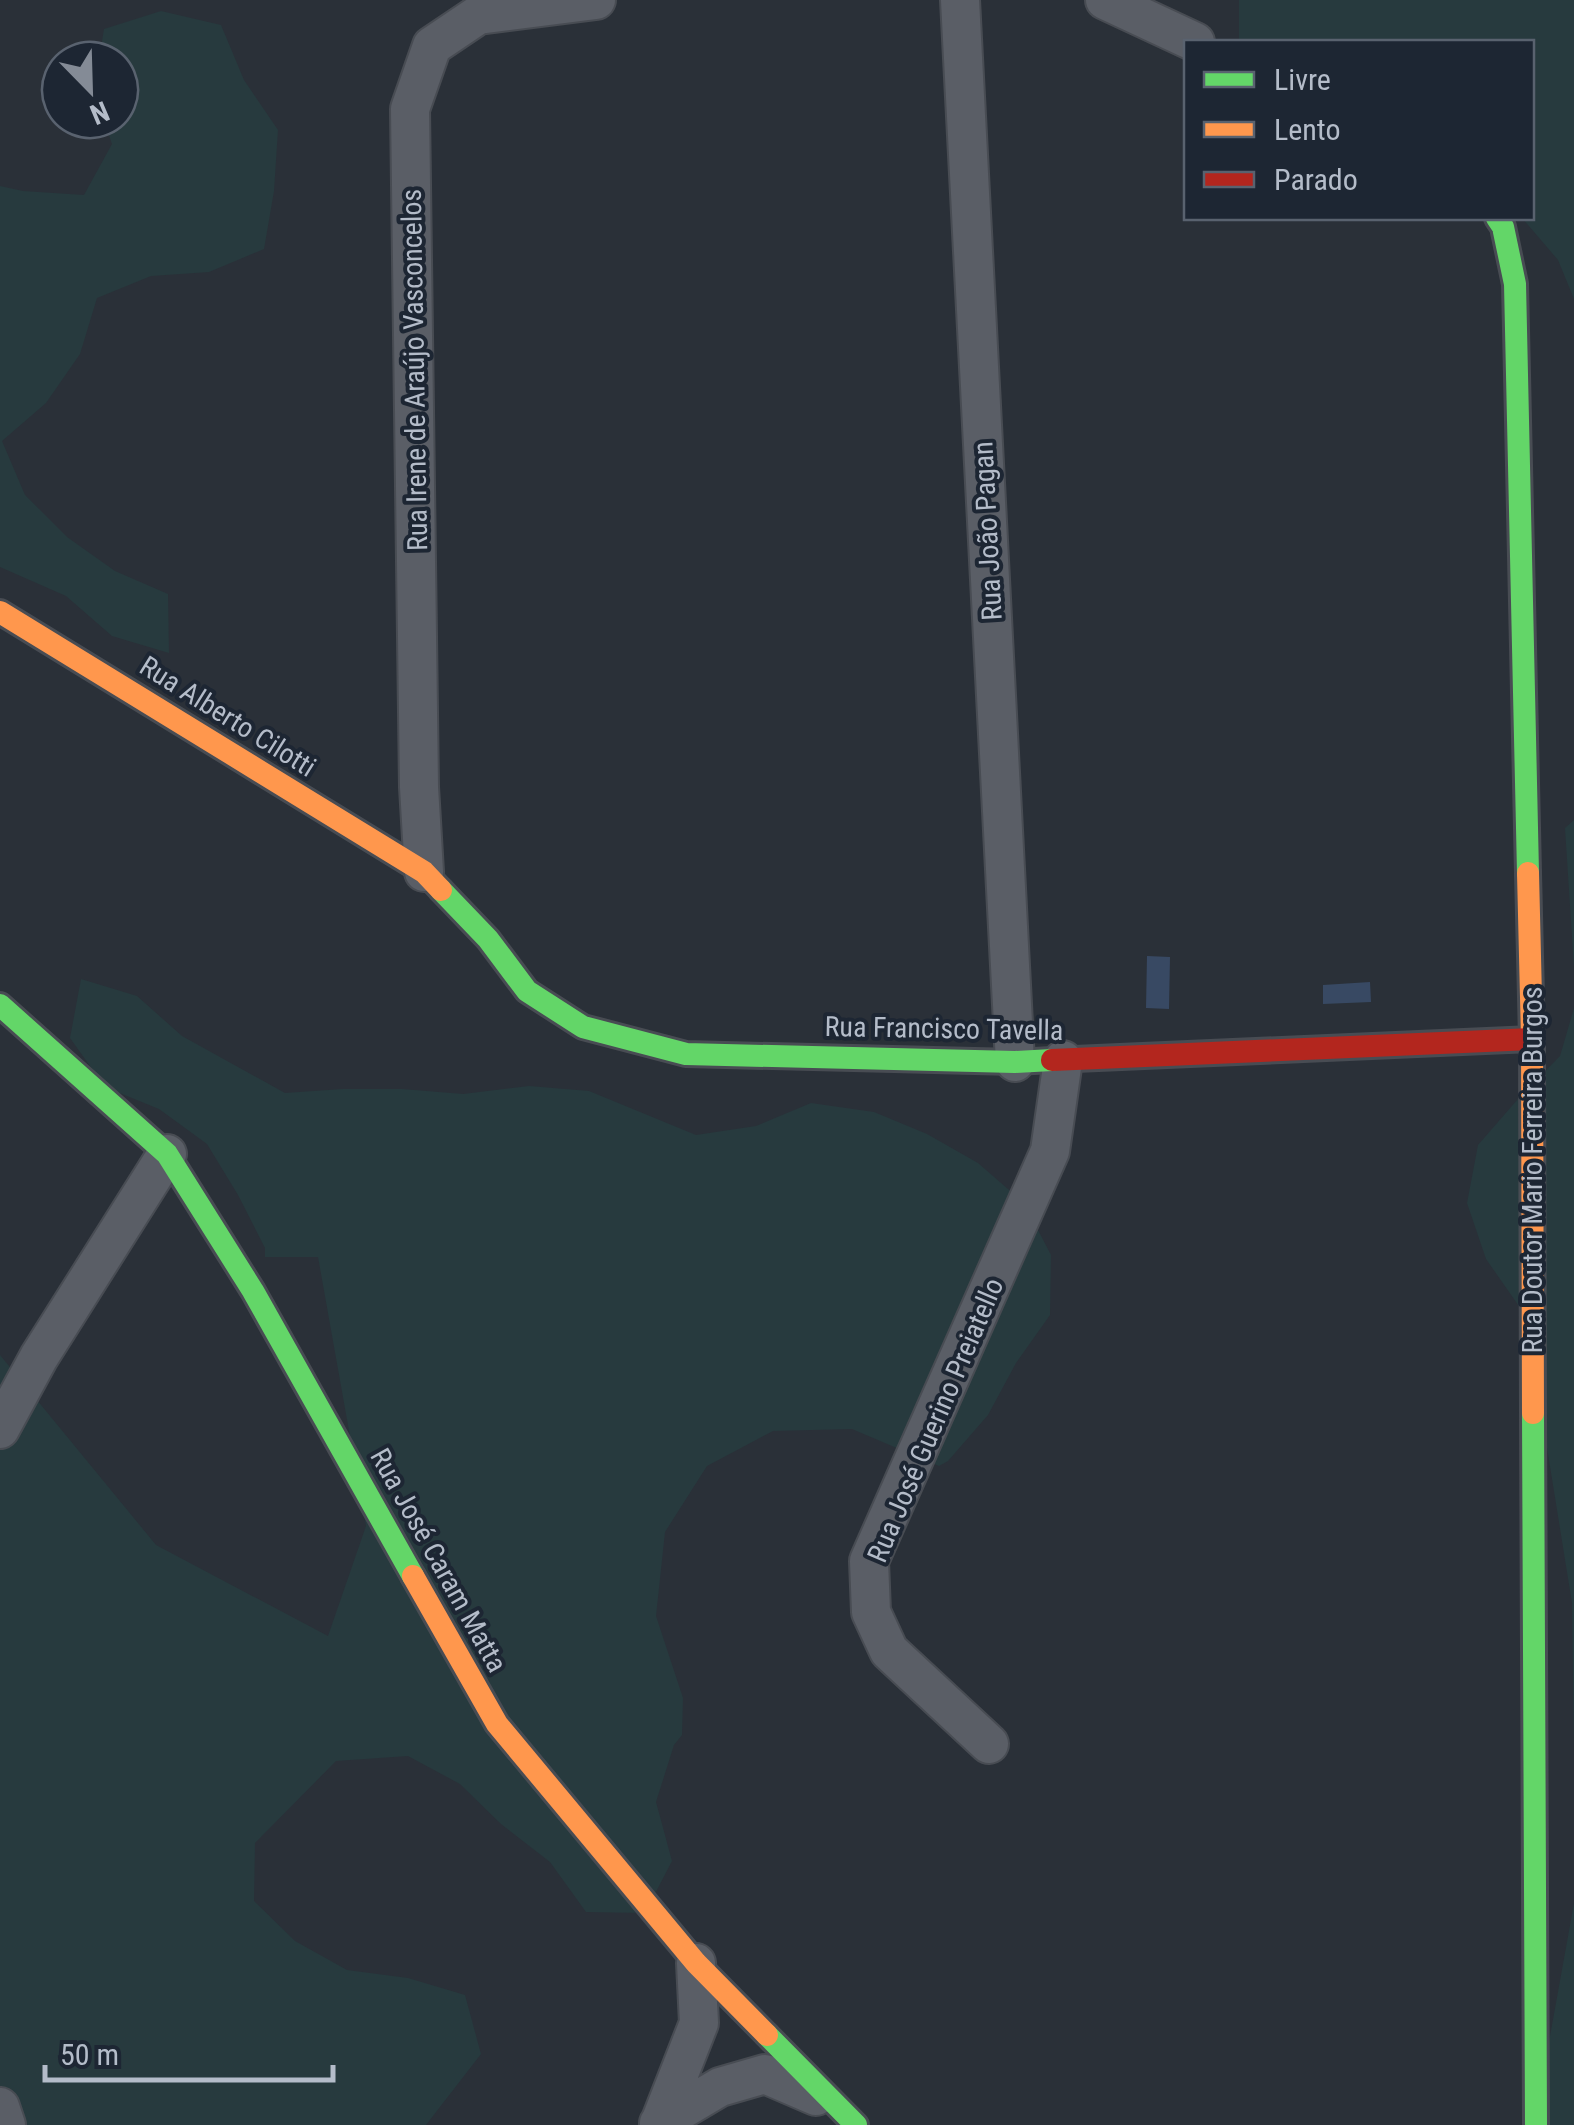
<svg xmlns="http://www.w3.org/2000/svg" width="1574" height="2125" font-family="'Roboto Condensed',sans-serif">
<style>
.green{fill:#273a3e}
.water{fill:#384963}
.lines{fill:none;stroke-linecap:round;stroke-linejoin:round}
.street-casing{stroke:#484c53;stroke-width:42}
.fast-casing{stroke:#484c53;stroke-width:28}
.slow-casing{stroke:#484c53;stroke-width:28}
.jam-casing{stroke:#484c53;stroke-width:28}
.street{stroke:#5a5e66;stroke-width:38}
.fast{stroke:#63d668;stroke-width:22}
.slow{stroke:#ff974d;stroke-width:22}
.jam{stroke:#b3261e;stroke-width:22}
.labels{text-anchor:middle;stroke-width:8;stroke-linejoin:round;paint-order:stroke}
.street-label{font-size:28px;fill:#b4bcc9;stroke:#1d2633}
</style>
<rect width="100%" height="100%" fill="#2a3038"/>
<path class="green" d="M1239,0H1574V299L1558,260L1522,218H1532V42H1239Z
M161,11L221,25L244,80L278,130L274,191L264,249L209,272L151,276L97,298L80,354L46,403L2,441L25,495L67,537L115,571L168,594L169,653L112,636L66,596L0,567V186L23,191L84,195L112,144L104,120H120V60H99L104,29Z
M1574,820V968L1565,828Z
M81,979L137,996L182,1036L285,1093L343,1089H402L463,1094L529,1086L589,1091L696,1135L756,1126L811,1103L874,1112L927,1134L978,1163L1024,1203L1051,1255L1050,1315L1016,1363L988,1415L948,1461L939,1466L852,1429L773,1431L707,1466L665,1532L656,1616L683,1698L682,1735L674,1745L656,1802L672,1861L645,1913L586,1912L550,1862L501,1824L460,1784L408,1756L336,1761L255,1843L254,1901L295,1941L347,1970L408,1978L465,1995L481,2054L426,2125H0V1355L156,1545L328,1636L366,1526L318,1257H265V1248L238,1195L207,1144L159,1109L105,1087L70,1038Z
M1574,1008V1750L1572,1603L1543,1423L1521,1309L1486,1259L1467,1203L1478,1145L1518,1099L1560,1056Z
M1574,1903V2125H1534Z"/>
<path class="water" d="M1147,956L1170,957L1169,1009L1146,1008Z
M1370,982L1371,1002L1323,1004V985Z"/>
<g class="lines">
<defs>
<path id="street" d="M960,0L1015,1062
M1105,0L1195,42
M424,872L419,787L410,109L432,46L478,15L596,0
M0,1429L39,1357L167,1154
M989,1744L889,1651L871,1612L869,1561L1050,1151L1063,1060
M0,2107L6,2125
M659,2123L720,2087L765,2074L816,2096
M659,2125L699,2023L696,1963"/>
<path id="fast" d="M1497,218L1503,227L1515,284L1528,873
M441,890L488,939L527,991L583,1027L686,1054L1015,1062L1052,1060
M0,1005L167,1154L253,1291L413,1576
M1533,1413L1536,2125
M767,2035L856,2125"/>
<path id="slow" d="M0,612L424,872L441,890
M1528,873L1532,1039L1533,1413
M413,1576L497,1724L696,1963L767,2035"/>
<path id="jam" d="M1052,1060L1532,1039"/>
</defs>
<use href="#street" class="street-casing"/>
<use href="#fast" class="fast-casing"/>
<use href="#slow" class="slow-casing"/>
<use href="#jam" class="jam-casing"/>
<use href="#street" class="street"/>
<use href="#fast" class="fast"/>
<use href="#slow" class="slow"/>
<use href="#jam" class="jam"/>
</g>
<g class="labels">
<g class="street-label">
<text transform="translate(414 370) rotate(-91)" y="10">Rua Irene de Araújo Vasconcelos</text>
<text transform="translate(987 531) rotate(-93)" y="10">Rua João Pagan</text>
<text transform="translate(228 716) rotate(32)" y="10">Rua Alberto Cilotti</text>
<text transform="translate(944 1028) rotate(1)" y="10">Rua Francisco Tavella</text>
<text transform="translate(1532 1170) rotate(-90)" y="10">Rua Doutor Mario Ferreira Burgos</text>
<text transform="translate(935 1420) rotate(-67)" y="10">Rua José Guerino Preiatello</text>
<text transform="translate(439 1560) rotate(61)" y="10">Rua José Caram Matta</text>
</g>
</g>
<rect x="1184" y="40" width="350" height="180" fill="#1d2633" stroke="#59626f" stroke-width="2.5"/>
<rect x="1204" y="72" width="50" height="15" fill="#63d668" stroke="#59626f" stroke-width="2.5"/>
<text x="1274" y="90" font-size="30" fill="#b4bcc9">Livre</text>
<rect x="1204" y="122" width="50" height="15" fill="#ff974d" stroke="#59626f" stroke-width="2.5"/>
<text x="1274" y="140" font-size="30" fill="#b4bcc9">Lento</text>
<rect x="1204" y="172" width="50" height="15" fill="#b3261e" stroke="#59626f" stroke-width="2.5"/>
<text x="1274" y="190" font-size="30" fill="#b4bcc9">Parado</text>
<g transform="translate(90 90) rotate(157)"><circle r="48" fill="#1d2633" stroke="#59626f" stroke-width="2.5"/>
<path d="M0-8L18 38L0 25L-18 38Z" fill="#848b96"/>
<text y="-15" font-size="28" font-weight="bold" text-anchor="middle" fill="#b4bcc9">N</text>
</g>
<path d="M45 2065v15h288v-15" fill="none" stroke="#b4bcc9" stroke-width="5"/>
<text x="60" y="2065" font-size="30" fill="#b4bcc9" stroke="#1d2633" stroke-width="8" paint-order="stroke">50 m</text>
</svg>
